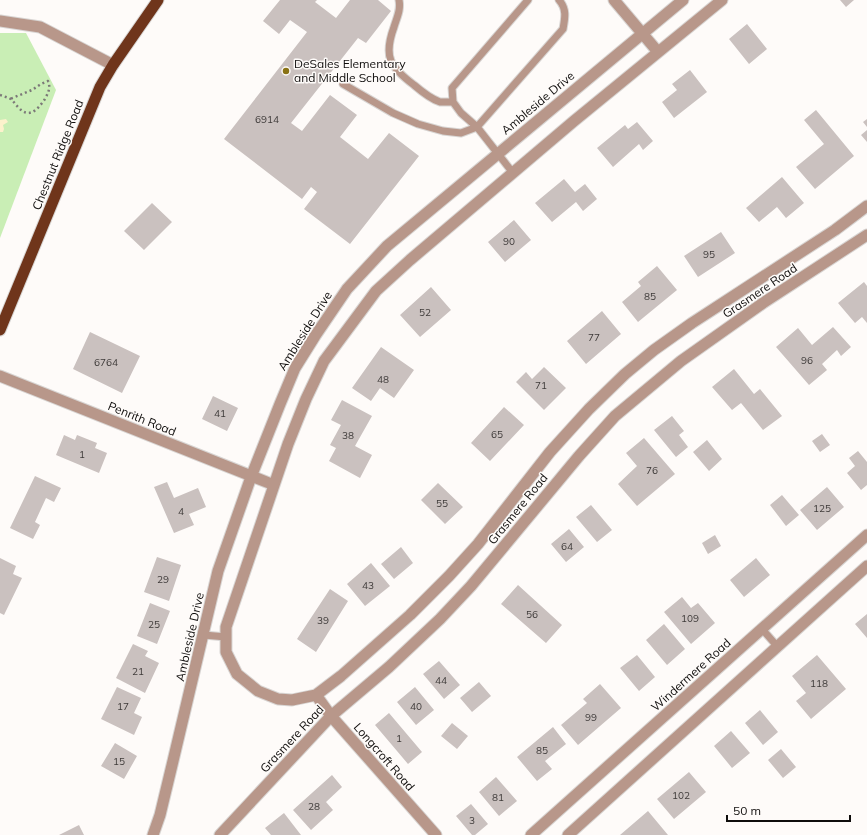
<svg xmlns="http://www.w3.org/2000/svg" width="867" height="835" font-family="Mulish,sans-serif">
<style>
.green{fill:#c9eeb5}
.sand{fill:#fcf2cc}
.building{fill:#cac1bf}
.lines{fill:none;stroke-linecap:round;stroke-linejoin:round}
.service-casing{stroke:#d8d5d3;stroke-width:9}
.minor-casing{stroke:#d8d5d3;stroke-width:13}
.tertiary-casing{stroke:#d8d5d3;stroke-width:13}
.trunk-casing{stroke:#d8d5d3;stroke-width:13}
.path{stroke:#7c7978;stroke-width:2.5;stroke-dasharray:2 3;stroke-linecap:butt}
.service{stroke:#b8978a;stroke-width:7}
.minor{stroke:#b8978a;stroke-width:11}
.tertiary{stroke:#b8978a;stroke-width:11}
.trunk{stroke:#6f351b;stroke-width:11}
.poi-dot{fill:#897214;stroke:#fefbf9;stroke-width:1.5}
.labels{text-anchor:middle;stroke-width:3;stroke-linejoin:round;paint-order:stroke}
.number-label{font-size:10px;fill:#3e3a39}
.poi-label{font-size:12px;fill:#0f0d0c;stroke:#fefbf9;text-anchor:start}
.street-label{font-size:12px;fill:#0f0d0c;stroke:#fefbf9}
</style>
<rect width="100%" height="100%" fill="#fefbf9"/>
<path class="green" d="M0,33H26L56,90L0,238Z"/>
<path class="sand" d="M6,119L8,122L3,125L4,129L3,132H0V120Z"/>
<path class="building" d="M280,0H317L315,2L336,18L350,0H378L391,11L366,43L358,38L291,123L302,131L330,95L357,115L340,137L368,159L389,133L419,156L350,244L304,209L317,192L311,187L302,199L224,139L307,32L290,20L279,34L263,21Z
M840,0H854L846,7Z
M747,24L767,49L749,64L729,39Z
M690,70L707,92L674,118L662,102L677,90L672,84Z
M816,110L854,156L815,189L796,167L824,144L804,120Z
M867,119V127L863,122Z
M637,122L653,141L643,150L639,144L613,167L597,148L625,125L628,129Z
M867,130V142L861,135Z
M782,177L804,203L786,218L777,207L759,222L746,208Z
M564,179L575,192L585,184L597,199L583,211L576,202L552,222L535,203Z
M152,203L172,222L144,250L124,231Z
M514,220L531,240L505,262L488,242Z
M721,232L735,253L698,277L684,256Z
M657,266L677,290L638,322L622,302L641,286L638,282Z
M864,282L867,286V323L862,317L855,323L838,303Z
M431,287L451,310L420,337L400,315Z
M602,311L621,334L586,364L567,341Z
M833,327L851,347L841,356L837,350L822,364L827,370L809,385L776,347L798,328L812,345Z
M90,332L140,356L122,393L73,369Z
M381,347L414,370L394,398L380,388L371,401L352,388Z
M544,367L566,388L544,410L516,382L526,372L532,379Z
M734,369L754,394L760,389L782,416L763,430L741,403L732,410L712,387Z
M213,396L238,408L227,431L202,419Z
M342,400L372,416L355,446L372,455L360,478L329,461L336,448L330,445L341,425L331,420Z
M504,407L524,425L490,461L471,443Z
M672,416L684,431L679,435L688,447L676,457L654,430Z
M822,434L830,445L820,452L812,441Z
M64,435L75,440L77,435L97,443L95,448L107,453L99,473L56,455Z
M644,438L675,474L637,506L618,484L637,466L626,453Z
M707,440L722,459L709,471L693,452Z
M858,451L867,462V485L861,490L847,473L855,466L849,458Z
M35,476L61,488L54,502L46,498L35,522L40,525L33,539L10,528Z
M167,482L174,498L198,488L206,507L189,514L194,525L174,533L154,487Z
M438,483L463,507L445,524L421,500Z
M827,487L844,507L817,530L800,510Z
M782,495L799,515L786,526L770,505Z
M591,505L612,530L597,542L576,517Z
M569,529L584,547L566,562L551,544Z
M715,535L721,546L708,554L702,543Z
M401,547L413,563L394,579L381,564Z
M157,557L181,565L169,601L144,592Z
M0,558L16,566L13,574L22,578L4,615L0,613Z
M756,558L770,575L744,597L730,580Z
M371,563L390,586L365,606L347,584Z
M518,585L562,625L546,643L501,604Z
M330,589L348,601L316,652L297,639Z
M682,597L691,608L698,603L715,623L691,644L664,612Z
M150,603L170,611L157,644L137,636Z
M867,614V638L855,624Z
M664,624L685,649L667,665L646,640Z
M133,644L148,651L145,656L159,663L145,693L116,678Z
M637,655L655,677L639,691L620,668Z
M817,655L846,689L811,719L796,701L806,693L792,676Z
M439,661L460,685L444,699L423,674Z
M479,682L491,696L472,712L460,698Z
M600,684L621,708L578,745L561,725L587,703L583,699Z
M117,687L141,698L134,713L142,717L134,735L101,719Z
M415,687L434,710L416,725L397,702Z
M760,710L778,732L763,745L745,723Z
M389,713L422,752L408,764L375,725Z
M452,723L468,736L457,749L441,736Z
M553,727L566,744L545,761L552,769L537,781L517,757Z
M731,731L750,753L732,768L714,746Z
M115,743L137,756L124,779L101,766Z
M781,749L796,767L783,778L768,760Z
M689,772L706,792L674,819L657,799Z
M332,775L342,787L326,802L333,810L311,830L293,810Z
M496,777L517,801L499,816L479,792Z
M471,804L488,824L475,835H472L456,816Z
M648,811L668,835H620Z
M284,813L301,835H271L265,828Z
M79,825L84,835H59Z"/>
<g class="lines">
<defs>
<path id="service" d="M399,0C401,10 397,17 394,27C383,57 390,67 414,85C421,91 431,99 440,102C444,102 449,102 453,102
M528,0L452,88L453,102L461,113L477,127L563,29C565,18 567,9 559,0
M343,84L393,113L418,124L443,131L461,133L477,127L513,173
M762,629L777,646
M204,635L226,637"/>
<path id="minor" d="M614,0L658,52
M722,0L574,121L410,260L376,291L324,361L306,399L288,444L226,627V652L237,674L258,691L278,699L292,700L316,695L341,676L410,615L449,576L478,544L550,452L589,409L625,374L654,350L692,323L835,230L867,206
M0,376L274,485
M316,695L331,716L436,835
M153,835L160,815L173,761L218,571L251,477L280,404L295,368L315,336L347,289L387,246L683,0
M220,835L331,716L389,667L440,619L471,586L579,456L615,416L681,361L763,303L867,235
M531,835L867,535
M568,835L867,566"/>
<path id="tertiary" d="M0,21L40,27L113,65"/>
<path id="trunk" d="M0,330L100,87L113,65L158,0"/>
</defs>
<use href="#service" class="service-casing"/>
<use href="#minor" class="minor-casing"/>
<use href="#tertiary" class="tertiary-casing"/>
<use href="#trunk" class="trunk-casing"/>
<path class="path" d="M0,95C3,96 6,97 9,98C13,100 15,104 18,107C29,120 38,109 45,99C48,93 51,88 48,81L41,84L32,90L10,99"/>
<use href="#service" class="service"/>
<use href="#minor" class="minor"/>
<use href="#tertiary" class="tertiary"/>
<use href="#trunk" class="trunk"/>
</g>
<circle class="poi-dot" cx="286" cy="71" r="4"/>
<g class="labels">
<g class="number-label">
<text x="267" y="123">6914</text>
<text x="509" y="245">90</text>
<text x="709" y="258">95</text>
<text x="650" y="300">85</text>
<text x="425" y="316">52</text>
<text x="594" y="341">77</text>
<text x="807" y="364">96</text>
<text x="106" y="366">6764</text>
<text x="383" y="383">48</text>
<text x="541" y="389">71</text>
<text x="220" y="417">41</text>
<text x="497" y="438">65</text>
<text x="348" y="439">38</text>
<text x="82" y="458">1</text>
<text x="652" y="474">76</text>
<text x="442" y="507">55</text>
<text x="822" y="512">125</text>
<text x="181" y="515">4</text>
<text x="567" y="550">64</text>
<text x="163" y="583">29</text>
<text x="368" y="589">43</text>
<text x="532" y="618">56</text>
<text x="690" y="622">109</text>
<text x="323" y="624">39</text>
<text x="154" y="628">25</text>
<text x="138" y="675">21</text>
<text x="441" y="684">44</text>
<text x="819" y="687">118</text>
<text x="123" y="710">17</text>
<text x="416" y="710">40</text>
<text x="591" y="721">99</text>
<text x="399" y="742">1</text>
<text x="542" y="754">85</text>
<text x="119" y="765">15</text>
<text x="681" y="799">102</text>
<text x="498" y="801">81</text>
<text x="314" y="810">28</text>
<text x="472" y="824">3</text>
</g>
<g class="poi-label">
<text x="294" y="68">DeSales Elementary<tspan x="294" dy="14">and Middle School</tspan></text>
</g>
<g class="street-label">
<text transform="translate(538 103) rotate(-40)" y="4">Ambleside Drive</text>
<text transform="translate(58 155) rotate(-68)" y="4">Chestnut Ridge Road</text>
<text transform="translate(760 291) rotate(-34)" y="4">Grasmere Road</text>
<text transform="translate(305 331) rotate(-58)" y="4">Ambleside Drive</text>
<text transform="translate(142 419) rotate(22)" y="4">Penrith Road</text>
<text transform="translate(518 509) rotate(-51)" y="4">Grasmere Road</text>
<text transform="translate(190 637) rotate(-77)" y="4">Ambleside Drive</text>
<text transform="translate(691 675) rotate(-42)" y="4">Windermere Road</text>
<text transform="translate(292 739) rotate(-47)" y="4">Grasmere Road</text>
<text transform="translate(384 757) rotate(49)" y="4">Longcroft Road</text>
</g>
</g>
<path d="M727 815v6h123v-6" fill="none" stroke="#0f0d0c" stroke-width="2"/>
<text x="733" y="815" font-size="12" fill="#0f0d0c" stroke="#fefbf9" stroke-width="3" paint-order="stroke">50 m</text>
</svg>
